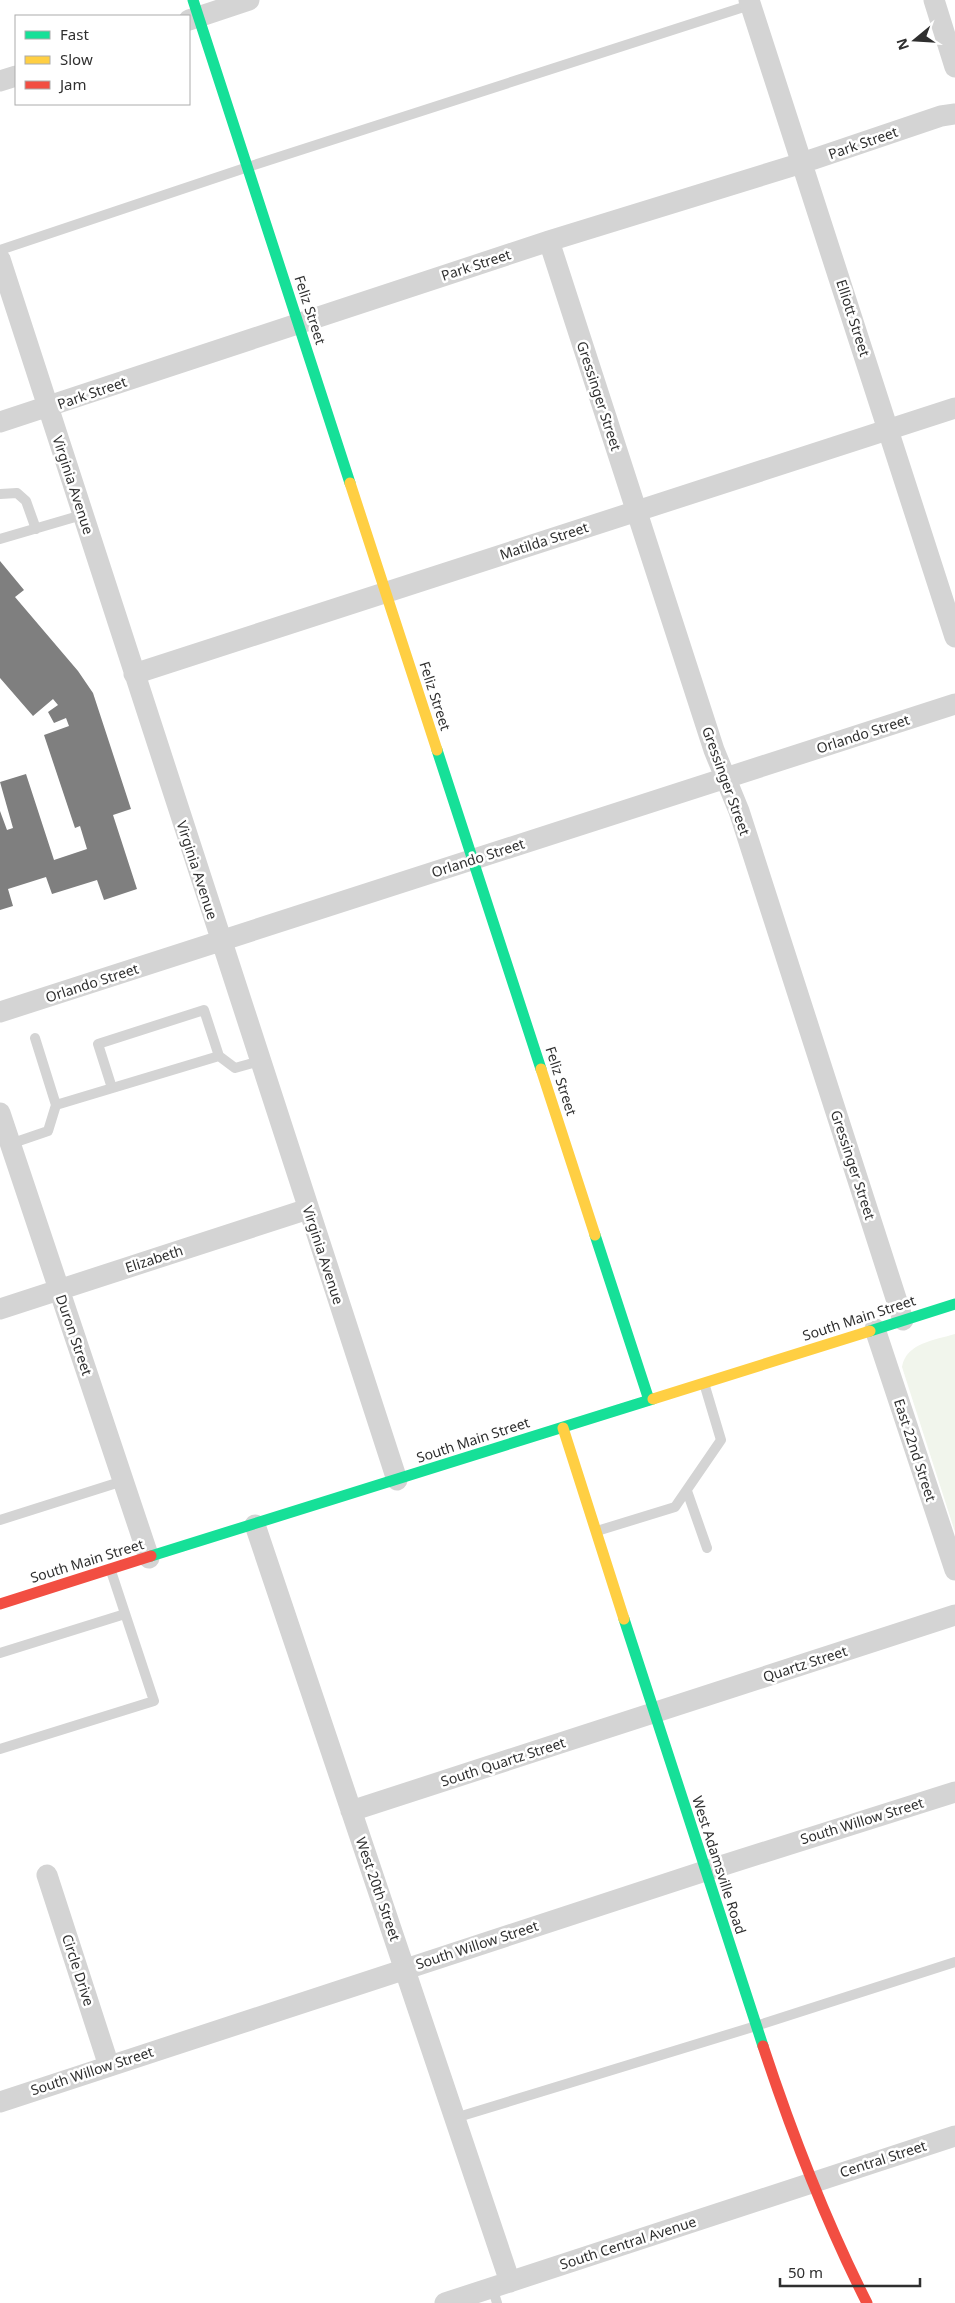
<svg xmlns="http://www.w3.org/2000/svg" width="955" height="2303" font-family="'Noto Sans',sans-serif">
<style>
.green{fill:#f1f5ec}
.building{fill:#7f7f7f}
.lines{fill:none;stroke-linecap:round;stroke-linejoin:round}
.lane{stroke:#d4d4d4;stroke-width:10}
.street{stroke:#d4d4d4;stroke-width:21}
.fast{stroke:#16e098;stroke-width:11}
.slow{stroke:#ffcf43;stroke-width:11}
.jam{stroke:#f24e42;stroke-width:11}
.labels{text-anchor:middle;stroke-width:5;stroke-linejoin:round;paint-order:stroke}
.street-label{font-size:14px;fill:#2f2f2f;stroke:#fff}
</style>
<rect width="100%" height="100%" fill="#fff"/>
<path class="green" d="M955,1334V1532L902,1367C906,1343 935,1340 955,1334Z"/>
<path class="building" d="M0,561L24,590L15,597L78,671L93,693L131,809L113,815L137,889L104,900L97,880L52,894L46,877L8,889L13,906L0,910V811L7,830L13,828L0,782L26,774L54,860L87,849L80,826L75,828L44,735L69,726L66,718L54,723L48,712L58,705L53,699L33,716L0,678Z"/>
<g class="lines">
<path class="lane" d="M0,250L248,167L750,5
M0,494L17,493L26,501L36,529
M0,539L82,515
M35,1038L56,1105
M219,1056L235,1068L260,1061
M10,1144L48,1131L56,1105L219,1056L204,1010L98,1044L112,1088
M687,1491L707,1548
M0,1520L123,1481
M597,1531L675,1507L721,1440L704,1383
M0,1653L125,1614
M0,1749L154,1701L111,1571
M455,2118L756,2026L955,1962
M492,2287L497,2303"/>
<path class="street" d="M749,0L955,637
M934,0L955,67
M189,20L249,0
M0,81L16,76
M549,241L714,750L739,811L903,1320
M0,259L397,1480
M0,422L549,241L802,163L941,116L955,114
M134,674L955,408
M0,1012L955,704
M0,1113L149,1558
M0,1309L308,1209
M875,1329L955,1570
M255,1525L510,2282
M351,1811L955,1615
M47,1875L109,2066
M0,2102L705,1871L955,1792
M445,2303L955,2136"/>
<path class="fast" d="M193,0L350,483
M437,750L541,1069
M595,1235L649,1400
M870,1331L955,1304
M151,1556L653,1399
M624,1619L763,2046"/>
<path class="slow" d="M350,483L437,750
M541,1069L595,1235
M653,1399L870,1331
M563,1428L624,1619"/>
<path class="jam" d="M0,1604L151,1556
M763,2046C792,2134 825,2220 867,2303"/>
</g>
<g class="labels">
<g class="street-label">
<text transform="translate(863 143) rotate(-19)" y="5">Park Street</text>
<text transform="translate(476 265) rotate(-18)" y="5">Park Street</text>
<text transform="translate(310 310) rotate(72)" y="5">Feliz Street</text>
<text transform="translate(853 318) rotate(72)" y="5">Elliott Street</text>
<text transform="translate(92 393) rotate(-19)" y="5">Park Street</text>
<text transform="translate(599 396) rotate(72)" y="5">Gressinger Street</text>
<text transform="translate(73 485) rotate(72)" y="5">Virginia Avenue</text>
<text transform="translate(544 541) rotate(-18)" y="5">Matilda Street</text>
<text transform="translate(435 696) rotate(72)" y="5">Feliz Street</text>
<text transform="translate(863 734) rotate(-18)" y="5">Orlando Street</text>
<text transform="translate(726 781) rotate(70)" y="5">Gressinger Street</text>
<text transform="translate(478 858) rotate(-18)" y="5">Orlando Street</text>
<text transform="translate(197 870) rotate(72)" y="5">Virginia Avenue</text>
<text transform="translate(92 983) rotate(-18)" y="5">Orlando Street</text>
<text transform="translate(561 1081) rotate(72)" y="5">Feliz Street</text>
<text transform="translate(853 1165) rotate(72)" y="5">Gressinger Street</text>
<text transform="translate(323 1255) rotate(72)" y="5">Virginia Avenue</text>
<text transform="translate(154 1259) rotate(-18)" y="5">Elizabeth</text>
<text transform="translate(859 1318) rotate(-18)" y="5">South Main Street</text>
<text transform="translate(74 1335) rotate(71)" y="5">Duron Street</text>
<text transform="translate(473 1440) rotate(-18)" y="5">South Main Street</text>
<text transform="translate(915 1450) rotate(72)" y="5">East 22nd Street</text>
<text transform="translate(87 1561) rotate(-17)" y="5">South Main Street</text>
<text transform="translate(805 1664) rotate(-18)" y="5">Quartz Street</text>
<text transform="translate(503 1762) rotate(-18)" y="5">South Quartz Street</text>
<text transform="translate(862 1821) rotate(-17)" y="5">South Willow Street</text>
<text transform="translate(719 1865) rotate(72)" y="5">West Adamsville Road</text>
<text transform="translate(378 1889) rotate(71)" y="5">West 20th Street</text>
<text transform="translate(477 1945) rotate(-18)" y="5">South Willow Street</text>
<text transform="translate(78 1970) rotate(72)" y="5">Circle Drive</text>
<text transform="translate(92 2071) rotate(-18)" y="5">South Willow Street</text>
<text transform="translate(883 2159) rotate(-18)" y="5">Central Street</text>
<text transform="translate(628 2243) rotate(-18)" y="5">South Central Avenue</text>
</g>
</g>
<rect x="15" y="15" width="175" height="90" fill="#ffffff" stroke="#acacac"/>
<rect x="25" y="31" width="25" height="8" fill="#16e098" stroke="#acacac"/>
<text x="60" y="40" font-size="15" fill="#2f2f2f">Fast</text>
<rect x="25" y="56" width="25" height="8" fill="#ffcf43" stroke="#acacac"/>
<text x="60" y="65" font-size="15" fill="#2f2f2f">Slow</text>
<rect x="25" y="81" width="25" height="8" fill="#f24e42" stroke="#acacac"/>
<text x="60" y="90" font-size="15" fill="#2f2f2f">Jam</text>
<g transform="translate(915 40) rotate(252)" stroke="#ffffff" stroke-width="4" paint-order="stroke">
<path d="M0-4L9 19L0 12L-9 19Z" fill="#2f2f2f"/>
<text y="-8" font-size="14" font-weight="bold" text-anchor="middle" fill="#2f2f2f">N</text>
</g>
<path d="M780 2278v8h140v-8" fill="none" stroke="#2f2f2f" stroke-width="2.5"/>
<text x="788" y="2278" font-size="15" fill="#2f2f2f" stroke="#ffffff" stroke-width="4" paint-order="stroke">50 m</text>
</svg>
